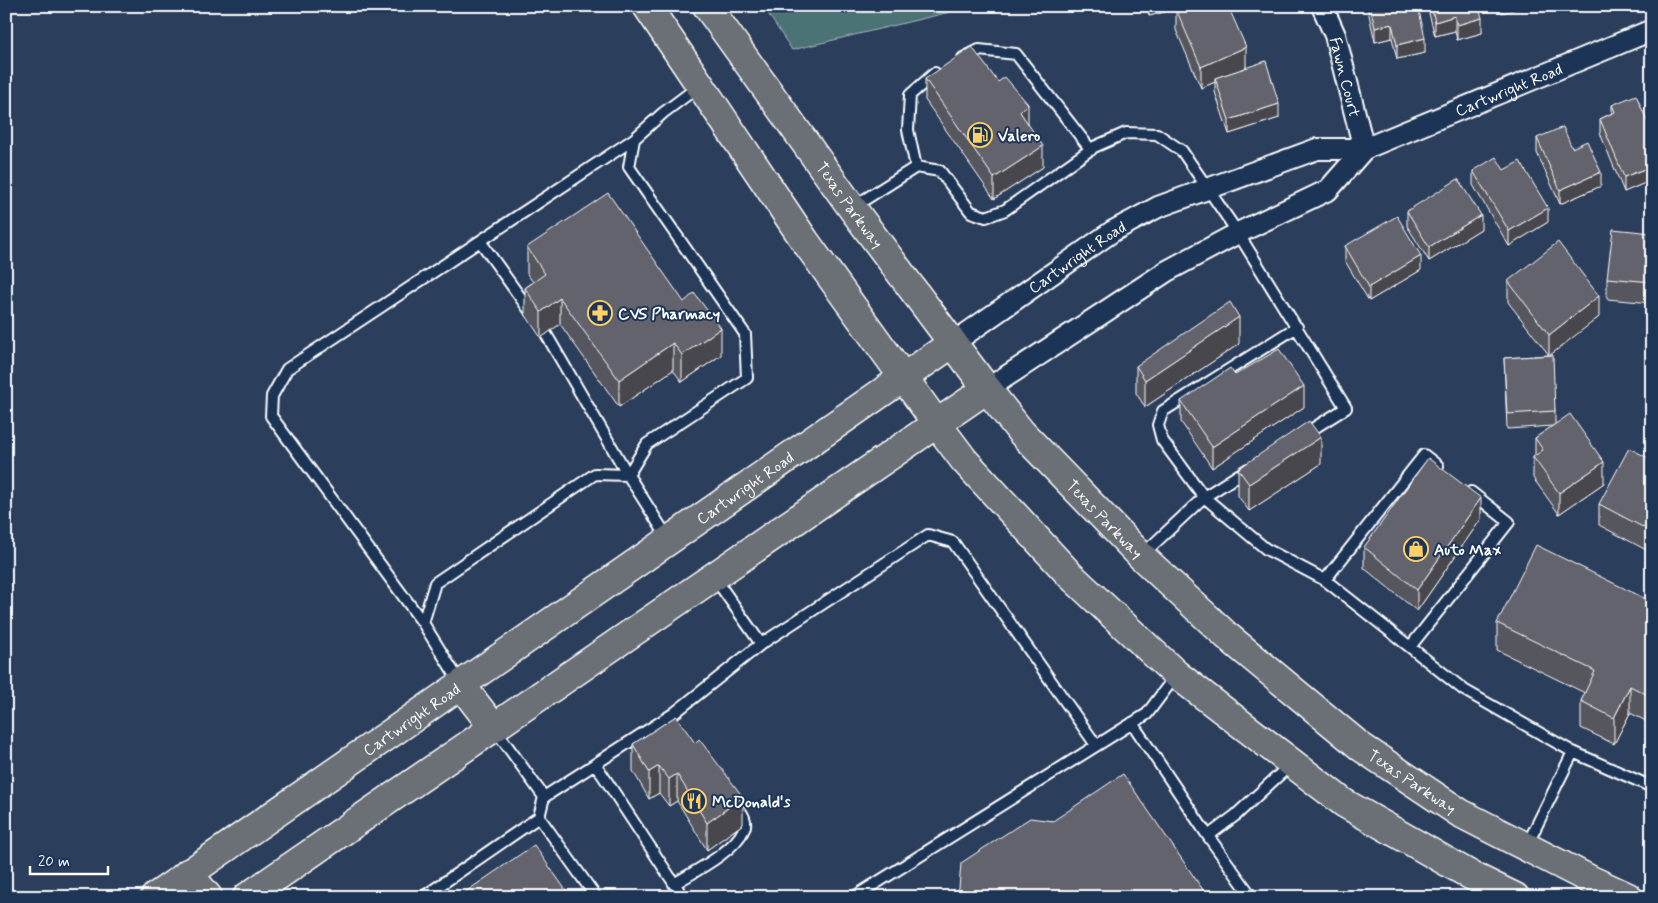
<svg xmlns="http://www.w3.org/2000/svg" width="1658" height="903" font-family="Mynerve,sans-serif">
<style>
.green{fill:#4b7275;stroke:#a5b8ba}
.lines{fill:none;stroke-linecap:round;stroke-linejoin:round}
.service-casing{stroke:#fff;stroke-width:14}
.minor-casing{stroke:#fff;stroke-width:24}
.primary-casing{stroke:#fff;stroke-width:31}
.service{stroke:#1d3557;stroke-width:10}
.minor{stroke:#1d3557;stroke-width:20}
.primary{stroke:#6a7074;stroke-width:28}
.wall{fill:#56565f;stroke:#fff}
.shaded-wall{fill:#46464d;stroke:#fff}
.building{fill:#64646e;stroke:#fff}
.labels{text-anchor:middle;stroke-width:4;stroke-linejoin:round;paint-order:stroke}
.street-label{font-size:16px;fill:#fff;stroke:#1d3557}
.poi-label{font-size:16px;font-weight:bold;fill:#fff;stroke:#1d3557;text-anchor:start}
</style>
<rect width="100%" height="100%" fill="#2b3e5c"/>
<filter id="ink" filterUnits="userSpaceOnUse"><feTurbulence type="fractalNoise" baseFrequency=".02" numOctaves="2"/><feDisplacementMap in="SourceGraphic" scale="10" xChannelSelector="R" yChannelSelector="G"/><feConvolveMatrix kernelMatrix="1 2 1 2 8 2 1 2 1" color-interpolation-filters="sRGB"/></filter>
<g filter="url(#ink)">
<path class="green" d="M763,6H975L792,50Z"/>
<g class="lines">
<defs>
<path id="service" d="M963,58L979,50L1016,54L1091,150
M916,167L908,130L910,95L935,73
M853,207L916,167L940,171L971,212L986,217L1005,210L1094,147L1126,133L1157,134L1182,151L1238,233L1346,408L1303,435
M480,241L530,311
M1297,327L1163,411L1158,425L1162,440L1204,497L1266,549L1325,580L1410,647L1509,522L1471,492
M546,334L628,475
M669,540L628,475L647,444L747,378L745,334L629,167L634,139L663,113L699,86
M1141,556L1204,497L1248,469
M714,577L761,644
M1325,580L1424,455L1438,466
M423,623L271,416L272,396L287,369L634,139
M1410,647L1464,690L1573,752L1527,845
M461,684L423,623L435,583L595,474L628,475
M1132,723L1208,836L1236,815L1291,764
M495,729L544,797L673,714L761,644L928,535L953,542L1096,745
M1573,752L1652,787
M596,765L683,897
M539,817L596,897
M1208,836L1252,897
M674,884C695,871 734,852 744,829C748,820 741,812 736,805
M423,897L539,817L544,797
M854,897L1147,714L1176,675"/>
<g id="minor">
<path id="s1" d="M1322,6L1335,35L1364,149"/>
<path id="s2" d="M953,343L1113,231L1158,207L1317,149H1364L1652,30"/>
<path d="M987,389L1167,271L1238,233L1328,190L1364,149"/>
</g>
<g id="primary">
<path d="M647,6L805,241L937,424L964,460L1070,575L1176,674L1344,803L1472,876L1515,897"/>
<path id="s3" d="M707,6L852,208L987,389L1021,432L1141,556L1227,636L1361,747L1460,813L1591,880L1628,897"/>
<path d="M461,685L494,728"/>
<path d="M188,873L208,897"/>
<path id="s4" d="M155,897L953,343"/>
<path d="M247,897L987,389"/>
</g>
</defs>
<use href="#service" class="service-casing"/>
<use href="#minor" class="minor-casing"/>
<use href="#primary" class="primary-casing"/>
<use href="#service" class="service"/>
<use href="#minor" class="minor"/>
<use href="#primary" class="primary"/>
</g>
<path class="wall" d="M1147,6H1228L1246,67L1279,118L1229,134L1215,92V82L1201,88L1176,30V9L1180,8L1149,16Z
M1367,6H1418L1425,53L1397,59L1392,38L1375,42Z
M1427,6H1479L1482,33L1457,40L1455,31L1435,36Z
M925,79L1028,124L1043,167L994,199L925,100Z
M1612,105L1652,132V180L1624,192L1600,133V119L1612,113Z
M1537,138L1572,148L1601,186L1560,204L1537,153Z
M1504,170L1548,222L1509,246L1473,185V171Z
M1407,211L1481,229L1429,261L1407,226Z
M1652,233V303L1607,299V278Z
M1345,246L1421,270L1369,301L1345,261Z
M527,247L721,355L682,382L673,370L619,407L560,324L541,338L525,314V288L533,282L527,274Z
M1508,281L1599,317L1549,355L1555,411V424L1604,483L1559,514L1533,478V457L1535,456V438L1553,426L1507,429L1504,358L1549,355L1508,302Z
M1239,344L1145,407L1136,393V366Z
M1235,375L1304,407L1212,468L1181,422V401Z
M1652,460V553L1599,525V504Z
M1321,464L1249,511L1238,496V469Z
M1481,519L1417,611L1364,568V547Z
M1652,602V724L1630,713L1614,744L1581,728V701L1585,693L1497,650V623Z
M676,716L743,824L707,850L677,801L669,806L659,793L649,799L633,771V744Z"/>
<path class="shaded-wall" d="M1149,6H1186L1149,16Z
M1502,6H1528L1502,13Z
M1455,16V31L1435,36V22Z
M1482,18V33L1457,40V25Z
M1392,24V38L1375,42V28Z
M1425,38V53L1397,59V45Z
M1246,47V68L1215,78V82L1201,88V67Z
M1028,104V125L1020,112Z
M1279,104V118L1229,134V120Z
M1043,146V167L994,199V178Z
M1652,166V180L1624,192V177Z
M1601,172V186L1560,204V190Z
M1548,208V222L1509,246V231Z
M1481,215V229L1429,261V247Z
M1421,256V270L1369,301V287Z
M1599,296V317L1549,356V335Z
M560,298V324L541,338V312Z
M1239,317V344L1145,407V380Z
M721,328V355L682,382V355Z
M673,343V370L619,407V380Z
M1304,386V407L1212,468V447Z
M1321,437V464L1249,511V484Z
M1604,462V483L1559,514V493Z
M1481,498V519L1417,611V590Z
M1630,686V713L1614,744V718Z
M659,766V793L649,799V772Z
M677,774V801L669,806V779Z
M743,797V824L707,850V823Z"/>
<path class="building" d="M1184,6H1228L1246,47L1201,67L1176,9Z
M1370,6H1418L1425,38L1397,45L1392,24L1375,28Z
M1431,6H1479L1482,18L1457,25L1455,16L1435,22Z
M972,47L998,82L1005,77L1028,104L1020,112L1043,146L994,178L925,79Z
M1266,61L1279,104L1229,120L1215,78Z
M1636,95L1652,132V166L1624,177L1600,119L1615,112L1612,105Z
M1563,127L1572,148L1587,141L1601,172L1560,190L1537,138Z
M1496,157L1504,170L1520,161L1548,208L1509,231L1473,171Z
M1458,179L1481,215L1429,247L1407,211Z
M608,193L684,302L694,293L721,328L682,355L673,343L619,380L560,298L541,312L525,288L545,274L527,247Z
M1397,216L1421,256L1369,287L1345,246Z
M1613,229L1652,233V282L1607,278Z
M1558,242L1599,296L1549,335L1508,281Z
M1230,302L1239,317L1145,380L1136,366Z
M1279,349L1304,386L1212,447L1181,401L1230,368L1235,375Z
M1553,355L1555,411L1507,414L1504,358Z
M1570,414L1604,462L1559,493L1533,457L1543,450L1535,438Z
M1309,421L1321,437L1249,484L1238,469Z
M1629,448L1652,460V532L1599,504Z
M1428,458L1481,498L1417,590L1364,547Z
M1536,545L1652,602V697L1630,686L1614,718L1581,701L1595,671L1497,623Z
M676,716L695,743L699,739L743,797L707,823L677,774L669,779L659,766L649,772L633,744Z
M1123,774L1208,897H947L959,888L961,863L1030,818L1053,821Z
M534,845L570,896L569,897H458Z"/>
</g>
<defs>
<symbol id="fuel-ring" viewBox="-11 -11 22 22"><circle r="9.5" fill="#1d3557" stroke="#ffd166" stroke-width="1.5"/><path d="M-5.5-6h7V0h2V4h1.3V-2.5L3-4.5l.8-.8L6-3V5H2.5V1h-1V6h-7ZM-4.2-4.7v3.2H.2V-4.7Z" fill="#ffd166"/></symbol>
<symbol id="pharmacy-ring" viewBox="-11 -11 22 22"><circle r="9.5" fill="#1d3557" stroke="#ffd166" stroke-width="1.5"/><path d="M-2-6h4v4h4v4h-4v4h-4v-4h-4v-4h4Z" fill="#ffd166"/></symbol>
<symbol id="shop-ring" viewBox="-11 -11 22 22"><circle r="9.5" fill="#1d3557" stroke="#ffd166" stroke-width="1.5"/><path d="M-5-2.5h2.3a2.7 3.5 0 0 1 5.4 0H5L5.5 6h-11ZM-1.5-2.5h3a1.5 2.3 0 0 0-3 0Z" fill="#ffd166"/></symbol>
<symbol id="restaurant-ring" viewBox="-11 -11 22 22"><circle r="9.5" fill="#1d3557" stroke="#ffd166" stroke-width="1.5"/><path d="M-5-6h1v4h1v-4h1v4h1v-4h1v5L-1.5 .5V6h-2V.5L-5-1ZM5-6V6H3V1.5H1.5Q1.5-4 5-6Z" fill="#ffd166"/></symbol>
</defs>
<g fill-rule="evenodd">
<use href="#fuel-ring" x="966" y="121" width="28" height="28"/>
<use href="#pharmacy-ring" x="586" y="299" width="28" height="28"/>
<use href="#shop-ring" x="1402" y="535" width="28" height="28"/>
<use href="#restaurant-ring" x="680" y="787" width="28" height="28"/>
</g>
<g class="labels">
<g class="street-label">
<text dy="6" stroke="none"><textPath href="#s1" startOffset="75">Fawn Court</textPath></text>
<text dy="6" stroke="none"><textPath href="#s2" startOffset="619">Cartwright Road</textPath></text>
<text dy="6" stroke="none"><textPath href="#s3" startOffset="245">Texas Parkway</textPath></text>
<text dy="6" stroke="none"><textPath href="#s2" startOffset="151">Cartwright Road</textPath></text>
<text dy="6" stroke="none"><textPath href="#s4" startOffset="718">Cartwright Road</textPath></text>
<text dy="6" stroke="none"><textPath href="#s3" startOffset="650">Texas Parkway</textPath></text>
<text dy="6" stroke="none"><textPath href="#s4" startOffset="312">Cartwright Road</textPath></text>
<text dy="6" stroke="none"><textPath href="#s3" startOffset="1055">Texas Parkway</textPath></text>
</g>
<g class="poi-label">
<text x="998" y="141">Valero</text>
<text x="618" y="319">CVS Pharmacy</text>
<text x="1434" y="555">Auto Max</text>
<text x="712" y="807">McDonald's</text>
</g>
</g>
<rect width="1658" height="903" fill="none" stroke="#1d3557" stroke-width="25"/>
<rect x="12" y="12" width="1633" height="878" fill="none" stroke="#fff" stroke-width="2" filter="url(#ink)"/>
<path d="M30 866v8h78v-8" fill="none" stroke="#ffffff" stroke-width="2.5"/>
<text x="38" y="866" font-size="15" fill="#ffffff" stroke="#1d3557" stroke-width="4" paint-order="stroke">20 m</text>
</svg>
